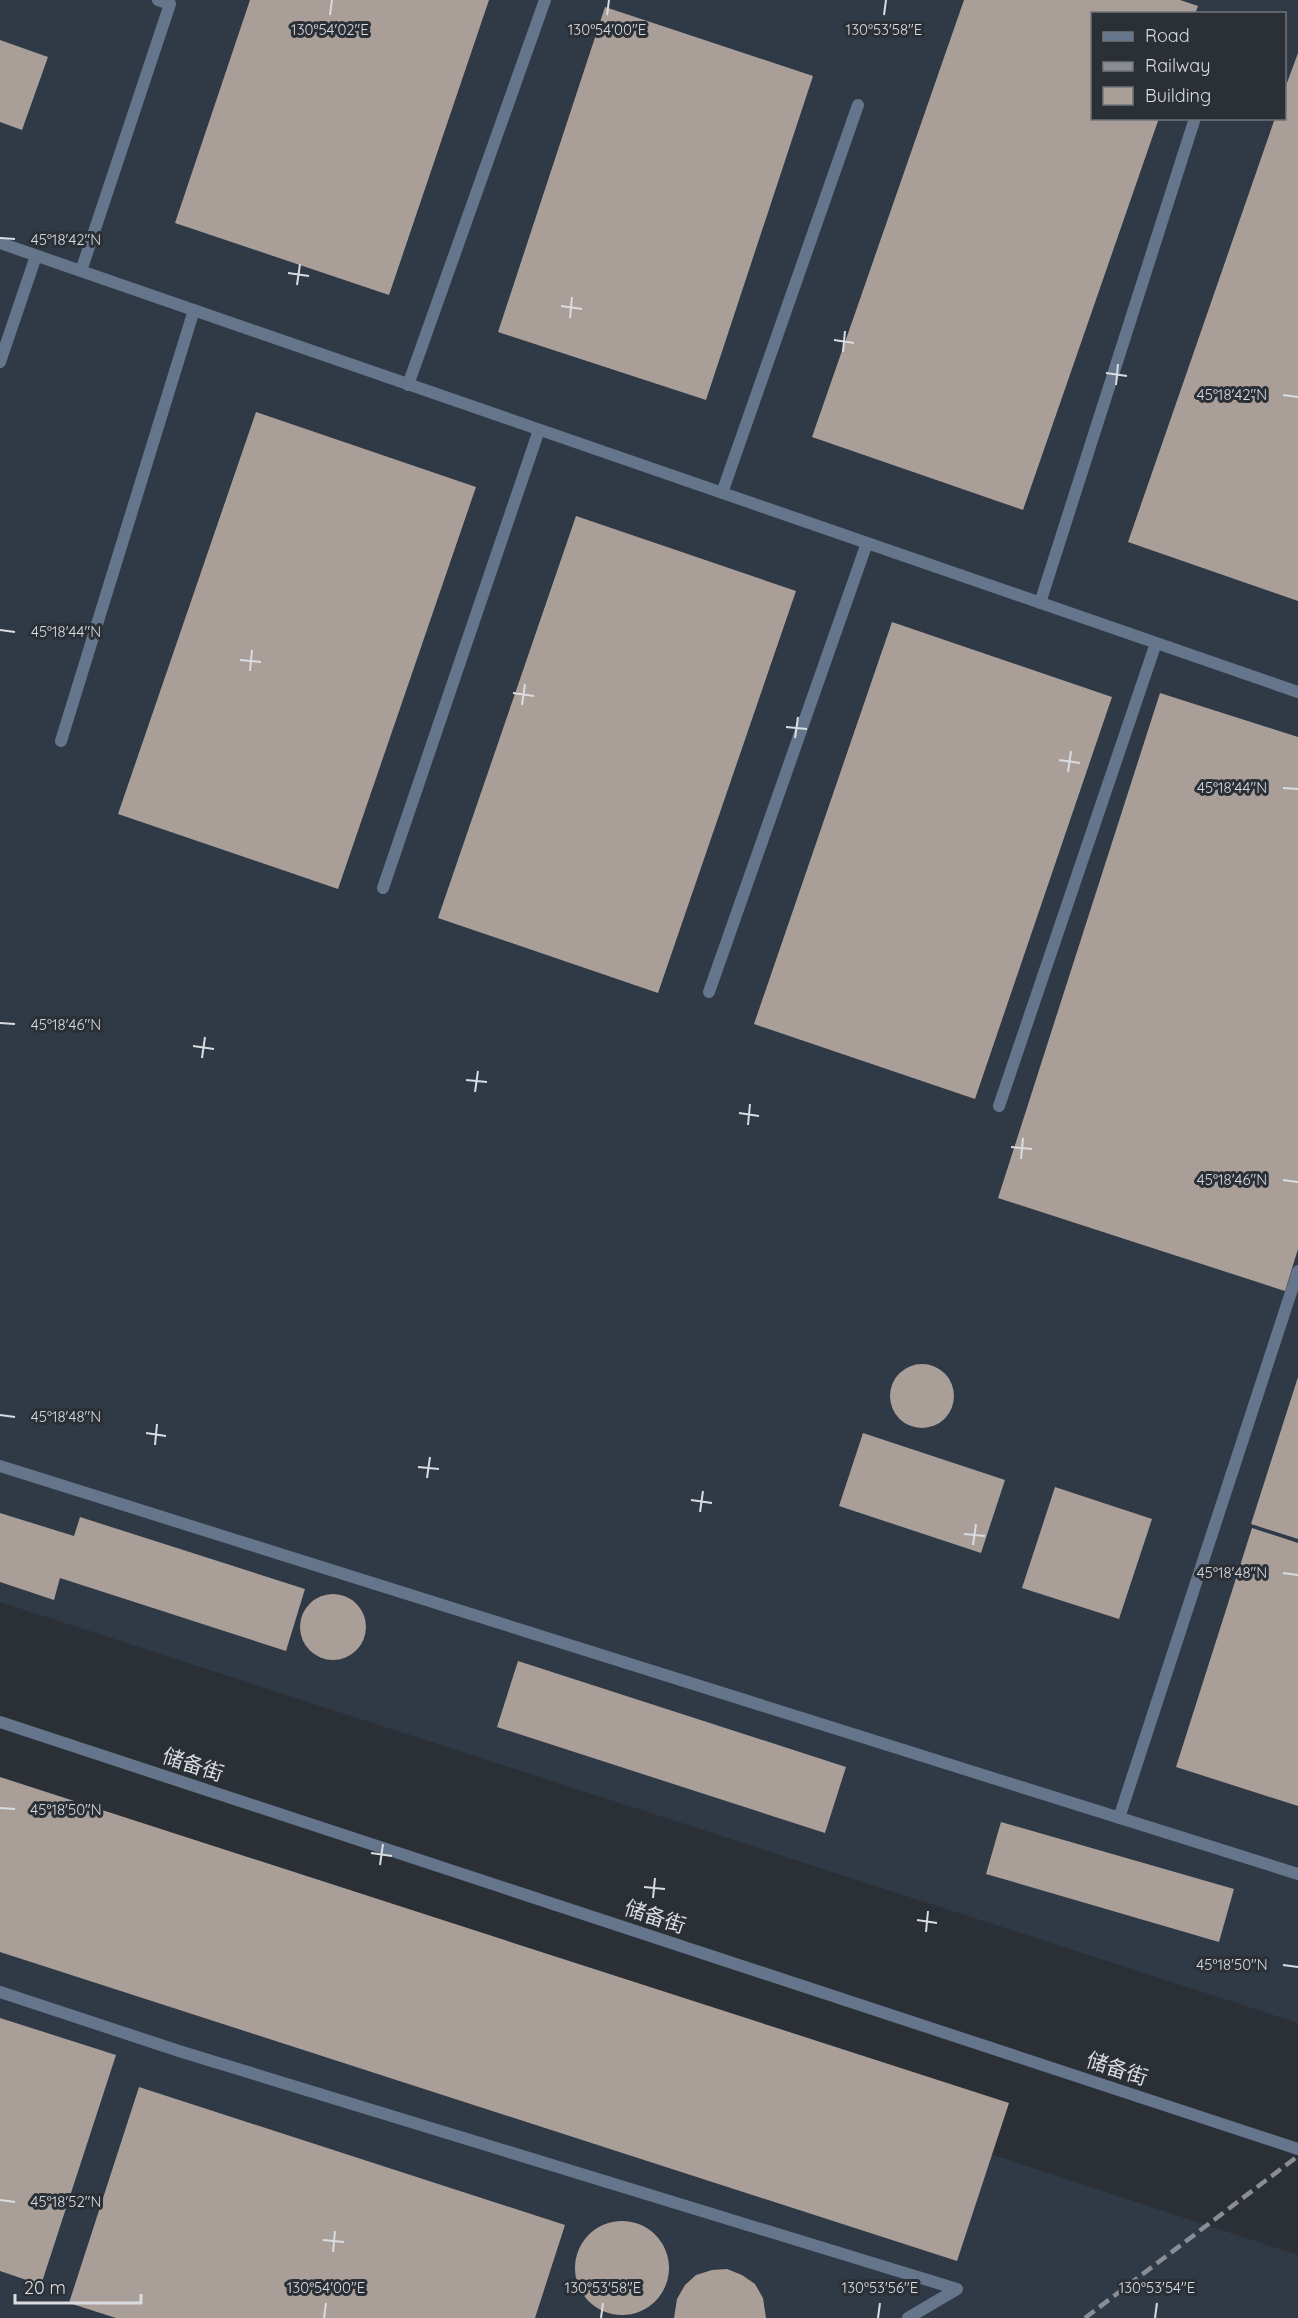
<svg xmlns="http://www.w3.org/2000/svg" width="1298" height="2318" font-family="Quicksand,'Noto Sans SC',sans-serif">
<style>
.built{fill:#303946;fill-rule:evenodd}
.building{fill:#a99f98}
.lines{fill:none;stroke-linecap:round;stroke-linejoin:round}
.service{stroke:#65758b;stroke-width:12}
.minor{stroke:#65758b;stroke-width:12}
.rail{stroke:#8a8e94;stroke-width:4.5;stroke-dasharray:12 6;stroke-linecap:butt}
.ticks{fill:none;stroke:#d9dce1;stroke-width:2}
.labels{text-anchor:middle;stroke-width:6;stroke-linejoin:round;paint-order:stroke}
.street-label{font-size:21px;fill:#d9dce1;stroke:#2b3037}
.ticks-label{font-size:15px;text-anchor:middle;fill:#d9dce1;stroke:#2b3037;stroke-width:6;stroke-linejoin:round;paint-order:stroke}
</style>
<rect width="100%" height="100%" fill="#2b3037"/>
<path class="built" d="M0,0H1298V2023L0,1602ZM1092,14H1284V118H1092Z
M0,1829L1298,2255V2318H0Z"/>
<path class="building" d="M250,0H489L389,295L175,223Z
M964,0H1180L1198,6L1195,14H1092V118H1159L1023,510L812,437Z
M605,7L813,76L706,400L498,332Z
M0,40L48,57L22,130L0,122Z
M1298,53V601L1128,542L1275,118H1284V91Z
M256,412L476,487L338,889L118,814Z
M576,516L796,591L658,993L438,918Z
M892,622L1112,697L975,1099L754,1024Z
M1160,693L1298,737V1249L1285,1291L998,1198Z
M890 1396a32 32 0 1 1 64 0a32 32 0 1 1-64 0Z
M1298,1377V1539L1251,1524Z
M863,1433L1005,1480L981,1553L839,1506Z
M1055,1487L1152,1519L1119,1619L1022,1588Z
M0,1513L74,1536L80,1517L305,1589L286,1651L60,1578L54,1600L0,1582Z
M1252,1528L1298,1543V1806L1176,1767Z
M300 1627a33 33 0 1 1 66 0a33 33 0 1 1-66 0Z
M518,1661L846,1767L825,1833L497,1727Z
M0,1777L1009,2103L957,2261L0,1952Z
M1001,1822L1234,1889L1219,1942L986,1874Z
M0,2018L116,2055L41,2285L0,2271Z
M139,2087L565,2225L535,2318H116L69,2303Z
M575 2268a47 47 0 1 1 94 0a47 47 0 1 1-94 0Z
M727,2269L742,2275L755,2284L763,2298L766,2318H674L677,2299L685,2285L696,2275L712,2270Z"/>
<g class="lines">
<path class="service" d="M0,243L1298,692
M81,271L170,4L158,0
M0,362L36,256
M408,385L545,0
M722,493L858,105
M1040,603L1195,118
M61,741L194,310
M383,888L539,430
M709,992L867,543
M999,1106L1156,643
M0,1466L1298,1874
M1119,1818L1298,1271
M0,1992L179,2051L957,2289L908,2318"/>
<path class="minor" d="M0,1722L1298,2149"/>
<path class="rail" d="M1085,2318L1298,2156"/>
</g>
<path class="ticks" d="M330,15L332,0M607,15L609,0M884,15L886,0M0,238L15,239M288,273L309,276M297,285L300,264M561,306L582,309M570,318L572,297M834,340L854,343M843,352L845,331M1106,373L1127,376M1116,385L1118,364M1283,395L1298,397M0,630L15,632M240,660L261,662M250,671L252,650M513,693L534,696M522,705L525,684M786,727L807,729M795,738L798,717M1059,760L1080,763M1068,772L1071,751M1283,788L1298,789M0,1023L15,1024M193,1046L214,1049M202,1058L205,1037M466,1080L487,1082M475,1092L478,1071M739,1113L759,1116M748,1125L750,1104M1011,1147L1032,1149M1021,1159L1023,1138M1283,1180L1298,1182M0,1415L15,1417M146,1433L166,1436M155,1445L157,1424M418,1467L439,1469M427,1478L430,1457M691,1500L712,1503M700,1512L703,1491M964,1534L985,1536M973,1545L976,1524M1283,1573L1298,1575M0,1808L15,1809M371,1853L392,1856M380,1865L383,1844M644,1887L665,1889M653,1898L655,1878M917,1920L937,1923M926,1932L928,1911M1283,1965L1298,1967M0,2200L15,2202M323,2240L344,2242M333,2252L335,2231M324,2318L326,2303M601,2318L603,2303M878,2318L880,2303M1155,2318L1157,2303"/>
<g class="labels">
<g class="street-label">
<text transform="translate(193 1765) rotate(18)" y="7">储备街</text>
<text transform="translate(655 1917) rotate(18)" y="7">储备街</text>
<text transform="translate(1117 2069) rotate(18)" y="7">储备街</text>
</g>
</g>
<g class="ticks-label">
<text x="330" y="35">130°54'02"E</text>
<text x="607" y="35">130°54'00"E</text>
<text x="884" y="35">130°53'58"E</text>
<text x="66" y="245">45°18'42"N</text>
<text x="1232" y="400">45°18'42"N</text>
<text x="66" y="637">45°18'44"N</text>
<text x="1232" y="793">45°18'44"N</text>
<text x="66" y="1030">45°18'46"N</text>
<text x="1232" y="1185">45°18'46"N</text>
<text x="66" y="1422">45°18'48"N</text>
<text x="1232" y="1578">45°18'48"N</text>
<text x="66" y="1815">45°18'50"N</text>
<text x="1232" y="1970">45°18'50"N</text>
<text x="66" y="2207">45°18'52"N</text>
<text x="326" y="2293">130°54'00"E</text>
<text x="603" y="2293">130°53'58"E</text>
<text x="880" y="2293">130°53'56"E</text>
<text x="1157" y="2293">130°53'54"E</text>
</g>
<rect x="1091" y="12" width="195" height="108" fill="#2b3037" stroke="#71757b" stroke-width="1.5"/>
<rect x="1103" y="32" width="30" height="9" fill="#65758b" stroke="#71757b" stroke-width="1.5"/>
<text x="1145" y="42" font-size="18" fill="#d9dce1">Road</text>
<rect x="1103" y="62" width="30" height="9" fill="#8a8e94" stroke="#71757b" stroke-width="1.5"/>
<text x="1145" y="72" font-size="18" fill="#d9dce1">Railway</text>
<rect x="1103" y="87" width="30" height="18" fill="#a99f98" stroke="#71757b" stroke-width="1.5"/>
<text x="1145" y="102" font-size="18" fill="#d9dce1">Building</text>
<path d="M15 2294v9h126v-9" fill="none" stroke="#d9dce1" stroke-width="3"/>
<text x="24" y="2294" font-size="18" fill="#d9dce1" stroke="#2b3037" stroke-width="4.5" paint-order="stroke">20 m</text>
</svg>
